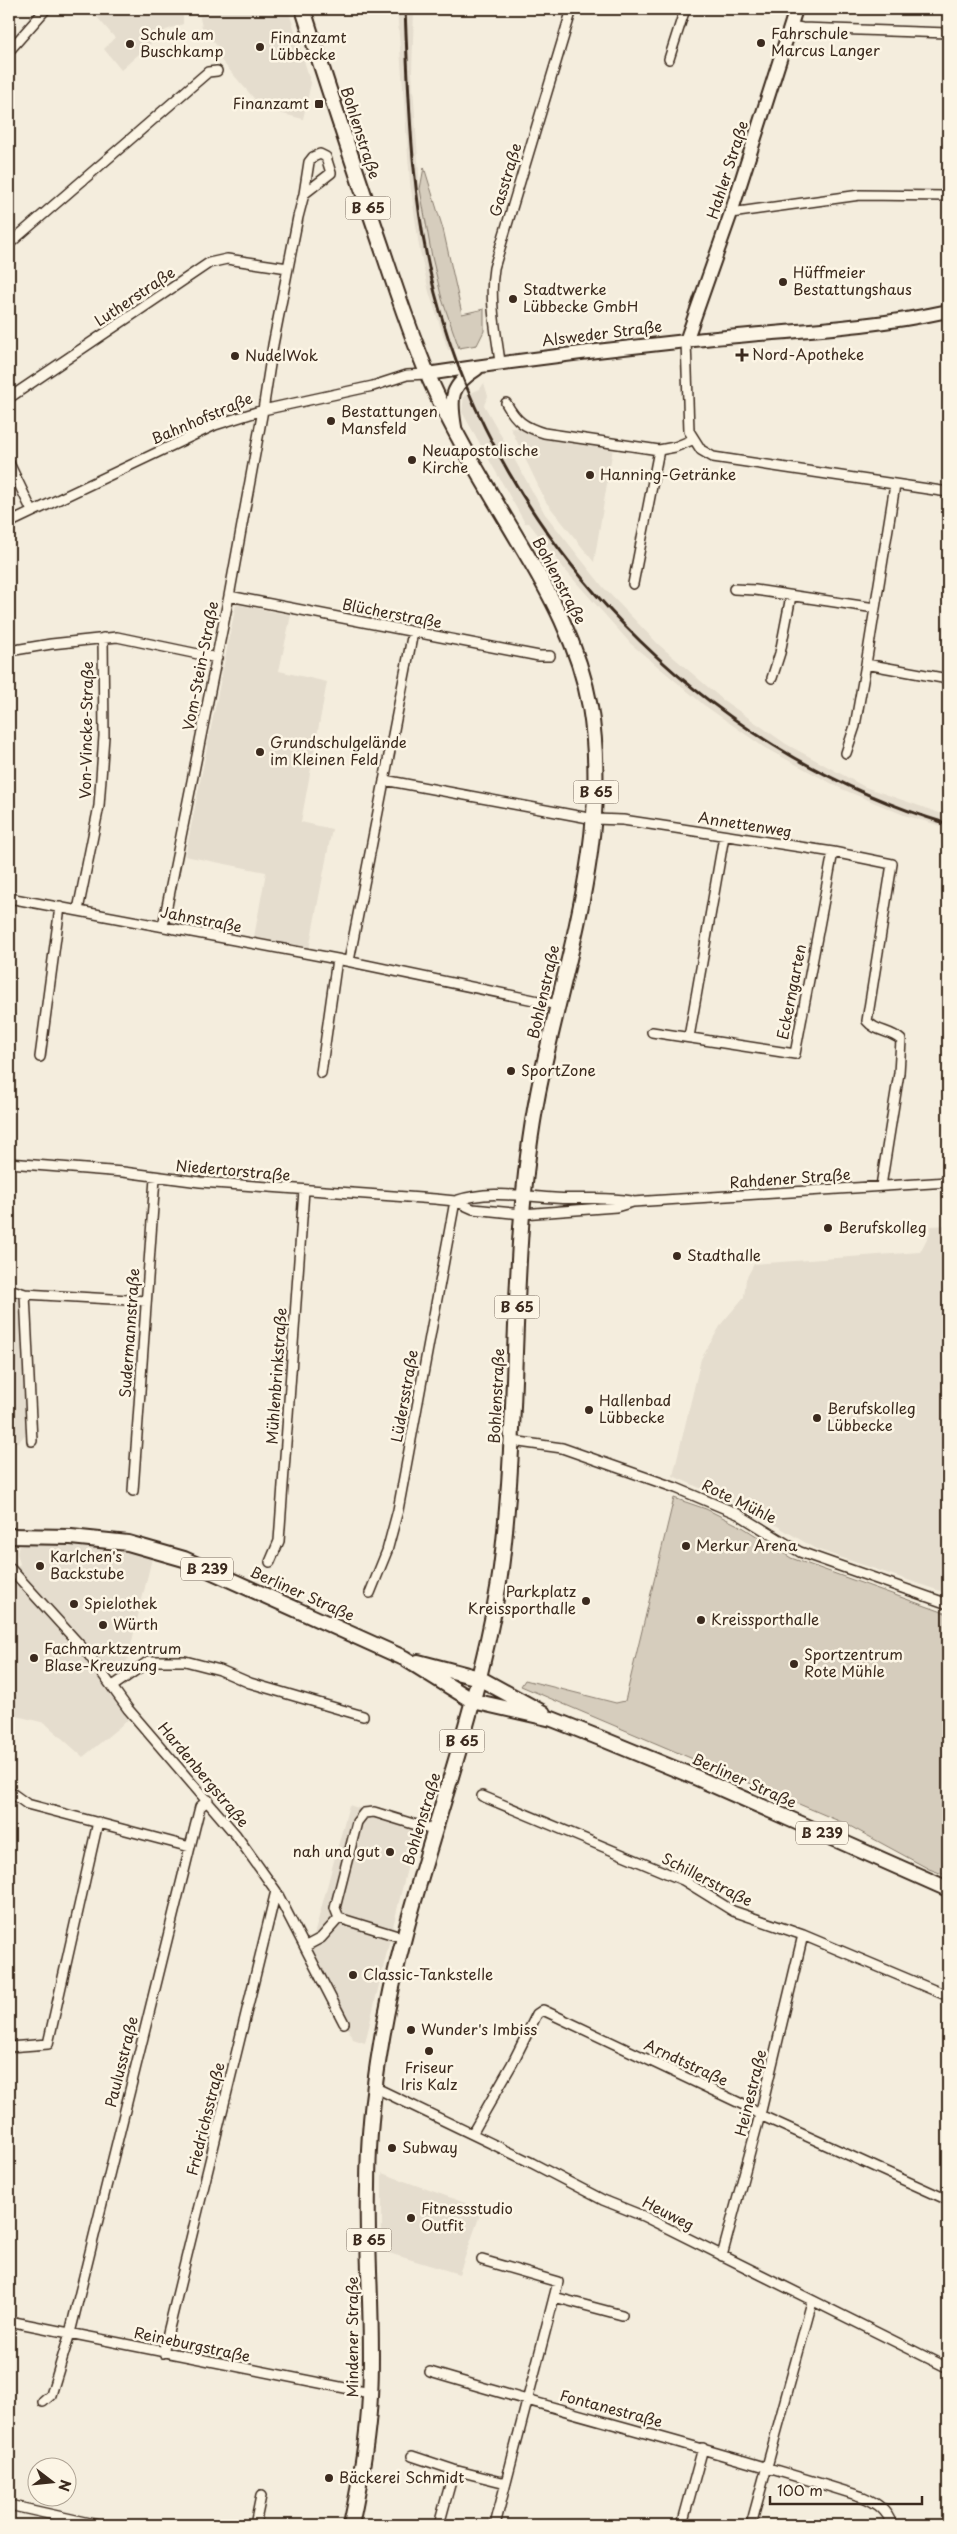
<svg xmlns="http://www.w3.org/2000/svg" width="957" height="2534" font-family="'Playpen Sans',sans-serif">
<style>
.built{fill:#e5ddce}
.green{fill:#d6cdbd;stroke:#887c6e}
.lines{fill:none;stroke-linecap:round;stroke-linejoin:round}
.street-casing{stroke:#3b2a1e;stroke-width:12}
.secondary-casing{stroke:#3b2a1e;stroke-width:16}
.primary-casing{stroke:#3b2a1e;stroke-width:18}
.street{stroke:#fcf5e5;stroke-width:9}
.secondary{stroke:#fcf5e5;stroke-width:12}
.primary{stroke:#fcf5e5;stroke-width:14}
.rail{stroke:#3b2a1e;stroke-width:3}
.poi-dot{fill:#3b2a1e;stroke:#fcf5e5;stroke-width:2}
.labels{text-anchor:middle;stroke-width:5;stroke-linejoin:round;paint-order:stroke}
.shield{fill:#fcf5e5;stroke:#75675a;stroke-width:1}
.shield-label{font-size:14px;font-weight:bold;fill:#3b2a1e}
.poi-label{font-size:15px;fill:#3b2a1e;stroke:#fcf5e5;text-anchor:start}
.street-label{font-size:15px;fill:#3b2a1e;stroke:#fcf5e5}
</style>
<rect width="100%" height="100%" fill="#f4eddd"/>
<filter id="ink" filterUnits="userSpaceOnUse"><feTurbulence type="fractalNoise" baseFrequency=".02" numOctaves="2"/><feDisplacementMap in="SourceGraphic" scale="10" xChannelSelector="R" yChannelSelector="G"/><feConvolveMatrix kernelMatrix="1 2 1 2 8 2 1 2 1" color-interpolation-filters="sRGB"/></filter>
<g filter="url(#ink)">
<path class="built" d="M102,9H183V24L166,30L121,70L104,49L115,38L97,17L102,13Z
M198,9H288L311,83L303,119L263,109L219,58L221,51L202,27Z
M397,9H414L412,72L420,189L442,299L459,348L448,350L429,292L419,246L410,182Z
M484,383L488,396L484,405L545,514L603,587L658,644L723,700L786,744L865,787L948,816V828L904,815L842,789L765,748L704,705L631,644L566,571L529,523H525L462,412L464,396L480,389Z
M510,427L569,441L613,448L594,562L546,502Z
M236,604L291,615L279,671L327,682L301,822L332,829L309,949L254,937L266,872L185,856Z
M948,1225V1578L943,1592L816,1549L752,1511L673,1476L701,1359L722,1323L744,1297L746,1279L754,1264L920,1252L930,1233L931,1226Z
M9,1295L21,1297L27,1432L19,1442H9Z
M28,1544L105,1548L152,1558L126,1666L102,1681L128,1720L83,1757L45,1723L9,1714V1572L20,1564L17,1553L19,1546Z
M349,1805L417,1827L365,2043L353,2039L310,1950Z
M382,2173L482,2209L459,2274L382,2251Z"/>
<path class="green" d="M424,167L443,229L462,314L484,309V331L477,345L459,348L442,299L432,257L420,189Z
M674,1498L706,1509L744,1528L791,1558L948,1614V1876L929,1869L846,1824L521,1686L525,1680L616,1703L625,1701Z"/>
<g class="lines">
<defs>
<path id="street" d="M791,26L802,28L948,33
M9,51L46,9
M669,59L685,9
M731,213L860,195L948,196
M9,244L208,72L217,71
M686,341L689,431L701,450L713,457L948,492
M500,362C496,331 489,300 494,268L572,9
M9,398L209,263L227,259L288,268
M506,403C516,421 524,427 544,433L659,450L675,447L692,440
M9,463L32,511
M9,523L215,425L263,410L373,386L407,375L427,374
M633,584L659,450
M734,589L755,590L875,608
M229,596L539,656H550
M9,651L51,644L117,637L217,658
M866,664L948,679
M772,678L780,653L791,596
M846,753L855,726L866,664L895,485
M384,780L594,819L623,820L833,852L892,864L867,1021C876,1032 890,1030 901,1040L899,1073L881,1186
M9,898L337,959L558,1005
M78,910L99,806L104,736L103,638
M163,926L229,596L263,410L273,345L298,217L304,194L331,173L326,157L320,154L313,157L309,162L304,194
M349,961L413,632
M652,1032L795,1054L833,852
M689,1037L724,836
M40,1057L60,907
M321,1073L337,959
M9,1163L123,1172L200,1182L435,1199L455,1201L473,1209L522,1214L616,1207L633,1202L948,1182
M455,1201C488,1190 521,1196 554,1198C580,1200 606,1196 631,1201
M9,1289L25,1294L146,1301
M25,1294L32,1441
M512,1441L562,1448L676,1488L738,1514L800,1552L948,1604
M133,1491L155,1178
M270,1562L279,1541L304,1190
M9,1567L89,1655L128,1709L236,1835L276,1891L344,2023
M370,1593L387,1551L398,1510L455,1201
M113,1686L149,1661H185L220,1670L250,1683L363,1716
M9,1791L27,1804L190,1847
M482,1796L683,1880L733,1911L803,1935L948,1996
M404,1938L339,1918L335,1908L357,1822L364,1813L374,1812L436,1831
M306,1946L321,1938L339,1918
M9,2047L48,2044L98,1822
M374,2087L532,2163L603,2200L643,2216L948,2368
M472,2134L512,2064L537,2014L543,2010L748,2107L760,2115L948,2200
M722,2256L760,2115L803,1935
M482,2260L558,2282L495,2525
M554,2297L622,2315
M9,2321L370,2393
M163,2353L276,1891
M430,2372C574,2415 720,2451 863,2497C877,2503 887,2510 892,2525
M43,2402L51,2395L70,2333L190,1847L200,1807L208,1800
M412,2456L454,2470L506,2483
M9,2505L98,2525
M255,2525L261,2496
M439,2525L454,2470
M682,2525L703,2448
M751,2525L812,2302"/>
<path id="secondary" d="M686,341L731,213L796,9
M427,374C513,361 599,350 686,341C774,331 862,330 948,311
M455,427C450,397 450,386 477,369"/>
<path id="primary" d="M303,9C328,88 354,166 381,245C396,290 411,336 430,380C455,436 487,487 518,540C550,593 579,645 590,707C612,839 563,966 538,1093C513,1222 518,1354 509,1484C506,1519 504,1554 498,1588C472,1743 406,1889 381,2044C373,2091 368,2139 368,2187C366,2257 374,2326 370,2396C368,2440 360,2483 351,2525
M9,1536L71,1537L128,1543L184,1559L404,1658L473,1701L552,1719L600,1738L695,1777L948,1889
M418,1662L479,1678L543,1713"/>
</defs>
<use href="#street" class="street-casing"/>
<use href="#secondary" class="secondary-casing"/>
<use href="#primary" class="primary-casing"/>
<use href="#street" class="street"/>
<use href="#secondary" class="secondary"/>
<use href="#primary" class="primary"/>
<path class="rail" d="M405,9C409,105 411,200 435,293C500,543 702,750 948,824"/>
</g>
</g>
<g class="poi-dot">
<circle cx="761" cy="43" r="5"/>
<circle cx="130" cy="44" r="5"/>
<circle cx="260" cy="47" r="5"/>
<rect x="314" y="99" width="10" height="10" rx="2.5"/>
<circle cx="783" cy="282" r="5"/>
<circle cx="513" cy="299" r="5"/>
<path d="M739.5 347.5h5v5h5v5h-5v5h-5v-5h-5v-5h5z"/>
<circle cx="235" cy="356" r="5"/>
<circle cx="331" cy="421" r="5"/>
<circle cx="412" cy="460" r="5"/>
<circle cx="590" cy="475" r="5"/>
<circle cx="260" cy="752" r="5"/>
<circle cx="511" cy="1071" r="5"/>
<circle cx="828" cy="1228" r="5"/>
<circle cx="677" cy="1256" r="5"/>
<circle cx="589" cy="1410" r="5"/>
<circle cx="817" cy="1418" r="5"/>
<circle cx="686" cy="1546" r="5"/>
<circle cx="40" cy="1566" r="5"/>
<circle cx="586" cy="1601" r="5"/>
<circle cx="74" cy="1604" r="5"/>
<circle cx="701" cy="1620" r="5"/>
<circle cx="103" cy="1625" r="5"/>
<circle cx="34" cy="1658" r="5"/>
<circle cx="794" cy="1664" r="5"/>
<circle cx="390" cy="1852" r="5"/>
<circle cx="353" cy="1975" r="5"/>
<circle cx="411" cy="2030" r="5"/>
<circle cx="429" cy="2051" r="5"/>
<circle cx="392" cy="2148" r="5"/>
<circle cx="411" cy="2218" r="5"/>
<circle cx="329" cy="2478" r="5"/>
</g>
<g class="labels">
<g class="shield">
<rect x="345.5" y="196.5" width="45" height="23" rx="4"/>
<rect x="573.5" y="780.5" width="45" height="23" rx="4"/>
<rect x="494.5" y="1295.5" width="45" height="23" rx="4"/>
<rect x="181" y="1557.5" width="52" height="23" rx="4"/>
<rect x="439.5" y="1729.5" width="45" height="23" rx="4"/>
<rect x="796" y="1821.5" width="52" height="23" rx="4"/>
<rect x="346.5" y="2228.5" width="45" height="23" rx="4"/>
</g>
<g class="shield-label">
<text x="368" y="213">B 65</text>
<text x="596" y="797">B 65</text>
<text x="517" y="1312">B 65</text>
<text x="207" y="1574">B 239</text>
<text x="462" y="1746">B 65</text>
<text x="822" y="1838">B 239</text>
<text x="369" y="2245">B 65</text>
</g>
<g class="poi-label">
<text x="771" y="39">Fahrschule<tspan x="771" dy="17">Marcus Langer</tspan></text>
<text x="140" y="40">Schule am<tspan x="140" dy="17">Buschkamp</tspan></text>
<text x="270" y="43">Finanzamt<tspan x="270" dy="17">Lübbecke</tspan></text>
<text x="309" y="109" text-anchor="end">Finanzamt</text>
<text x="793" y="278">Hüffmeier<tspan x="793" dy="17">Bestattungshaus</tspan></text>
<text x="523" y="295">Stadtwerke<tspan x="523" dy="17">Lübbecke GmbH</tspan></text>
<text x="752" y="360">Nord-Apotheke</text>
<text x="245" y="361">NudelWok</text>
<text x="341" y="417">Bestattungen<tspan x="341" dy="17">Mansfeld</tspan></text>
<text x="422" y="456">Neuapostolische<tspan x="422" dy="17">Kirche</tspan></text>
<text x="600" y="480">Hanning-Getränke</text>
<text x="270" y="748">Grundschulgelände<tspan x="270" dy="17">im Kleinen Feld</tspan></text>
<text x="521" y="1076">SportZone</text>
<text x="838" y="1233">Berufskolleg</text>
<text x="687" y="1261">Stadthalle</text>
<text x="599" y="1406">Hallenbad<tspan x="599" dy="17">Lübbecke</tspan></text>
<text x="827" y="1414">Berufskolleg<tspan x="827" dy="17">Lübbecke</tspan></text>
<text x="696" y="1551">Merkur Arena</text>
<text x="50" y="1562">Karlchen's<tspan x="50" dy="17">Backstube</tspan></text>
<text x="576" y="1597" text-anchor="end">Parkplatz<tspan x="576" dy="17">Kreissporthalle</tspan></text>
<text x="84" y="1609">Spielothek</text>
<text x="711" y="1625">Kreissporthalle</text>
<text x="113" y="1630">Würth</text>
<text x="44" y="1654">Fachmarktzentrum<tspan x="44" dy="17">Blase-Kreuzung</tspan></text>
<text x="804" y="1660">Sportzentrum<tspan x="804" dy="17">Rote Mühle</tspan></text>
<text x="380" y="1857" text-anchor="end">nah und gut</text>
<text x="363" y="1980">Classic-Tankstelle</text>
<text x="421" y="2035">Wunder's Imbiss</text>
<text x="429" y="2073" text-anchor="middle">Friseur<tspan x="429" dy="17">Iris Kalz</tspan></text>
<text x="402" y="2153">Subway</text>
<text x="421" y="2214">Fitnessstudio<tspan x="421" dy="17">Outfit</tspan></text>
<text x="339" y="2483">Bäckerei Schmidt</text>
</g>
<g class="street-label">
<text transform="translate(360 133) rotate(72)" y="5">Bohlenstraße</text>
<text transform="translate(728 170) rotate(-72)" y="5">Hahler Straße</text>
<text transform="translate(506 180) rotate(-73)" y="5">Gasstraße</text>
<text transform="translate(135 297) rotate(-34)" y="5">Lutherstraße</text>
<text transform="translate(602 334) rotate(-7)" y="5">Alsweder Straße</text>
<text transform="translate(202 419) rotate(-23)" y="5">Bahnhofstraße</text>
<text transform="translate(559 581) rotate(62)" y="5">Bohlenstraße</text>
<text transform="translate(392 614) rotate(11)" y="5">Blücherstraße</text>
<text transform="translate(201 666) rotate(-79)" y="5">Vom-Stein-Straße</text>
<text transform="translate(87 730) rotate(-89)" y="5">Von-Vincke-Straße</text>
<text transform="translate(745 825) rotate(9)" y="5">Annettenweg</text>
<text transform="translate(201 920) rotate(11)" y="5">Jahnstraße</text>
<text transform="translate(544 992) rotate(-77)" y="5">Bohlenstraße</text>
<text transform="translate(792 992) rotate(-79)" y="5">Eckerngarten</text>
<text transform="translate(233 1171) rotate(5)" y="5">Niedertorstraße</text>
<text transform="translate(790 1179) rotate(-4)" y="5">Rahdener Straße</text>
<text transform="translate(130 1333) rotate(-86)" y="5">Sudermannstraße</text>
<text transform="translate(277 1376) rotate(-86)" y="5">Mühlenbrinkstraße</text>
<text transform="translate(405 1396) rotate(-80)" y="5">Lüdersstraße</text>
<text transform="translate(497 1396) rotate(-87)" y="5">Bohlenstraße</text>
<text transform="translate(739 1502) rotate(26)" y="5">Rote Mühle</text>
<text transform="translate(302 1594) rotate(24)" y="5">Berliner Straße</text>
<text transform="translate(203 1775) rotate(50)" y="5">Hardenbergstraße</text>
<text transform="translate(744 1781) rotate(24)" y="5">Berliner Straße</text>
<text transform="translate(422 1819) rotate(-73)" y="5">Bohlenstraße</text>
<text transform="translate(707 1880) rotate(27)" y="5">Schillerstraße</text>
<text transform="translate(122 2062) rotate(-76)" y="5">Paulusstraße</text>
<text transform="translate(686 2063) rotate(25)" y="5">Arndtstraße</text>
<text transform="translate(751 2093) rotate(-76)" y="5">Heinestraße</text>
<text transform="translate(206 2119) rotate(-76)" y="5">Friedrichsstraße</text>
<text transform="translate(668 2214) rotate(27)" y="5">Heuweg</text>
<text transform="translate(353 2337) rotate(-90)" y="5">Mindener Straße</text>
<text transform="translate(192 2345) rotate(12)" y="5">Reineburgstraße</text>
<text transform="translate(611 2409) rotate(15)" y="5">Fontanestraße</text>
</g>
</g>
<rect width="957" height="2534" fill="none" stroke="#fcf5e5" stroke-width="30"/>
<rect x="15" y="15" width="927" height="2504" fill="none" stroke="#3b2a1e" stroke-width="2" filter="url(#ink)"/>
<g transform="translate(52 2482) rotate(106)"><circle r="24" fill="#fcf5e5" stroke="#afa495"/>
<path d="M0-4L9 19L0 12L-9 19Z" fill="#3b2a1e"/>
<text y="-8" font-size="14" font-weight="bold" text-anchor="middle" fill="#3b2a1e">N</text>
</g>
<path d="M770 2496v8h152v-8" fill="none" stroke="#3b2a1e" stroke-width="2.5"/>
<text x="777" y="2496" font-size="15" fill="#3b2a1e" stroke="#fcf5e5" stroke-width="4" paint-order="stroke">100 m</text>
</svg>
